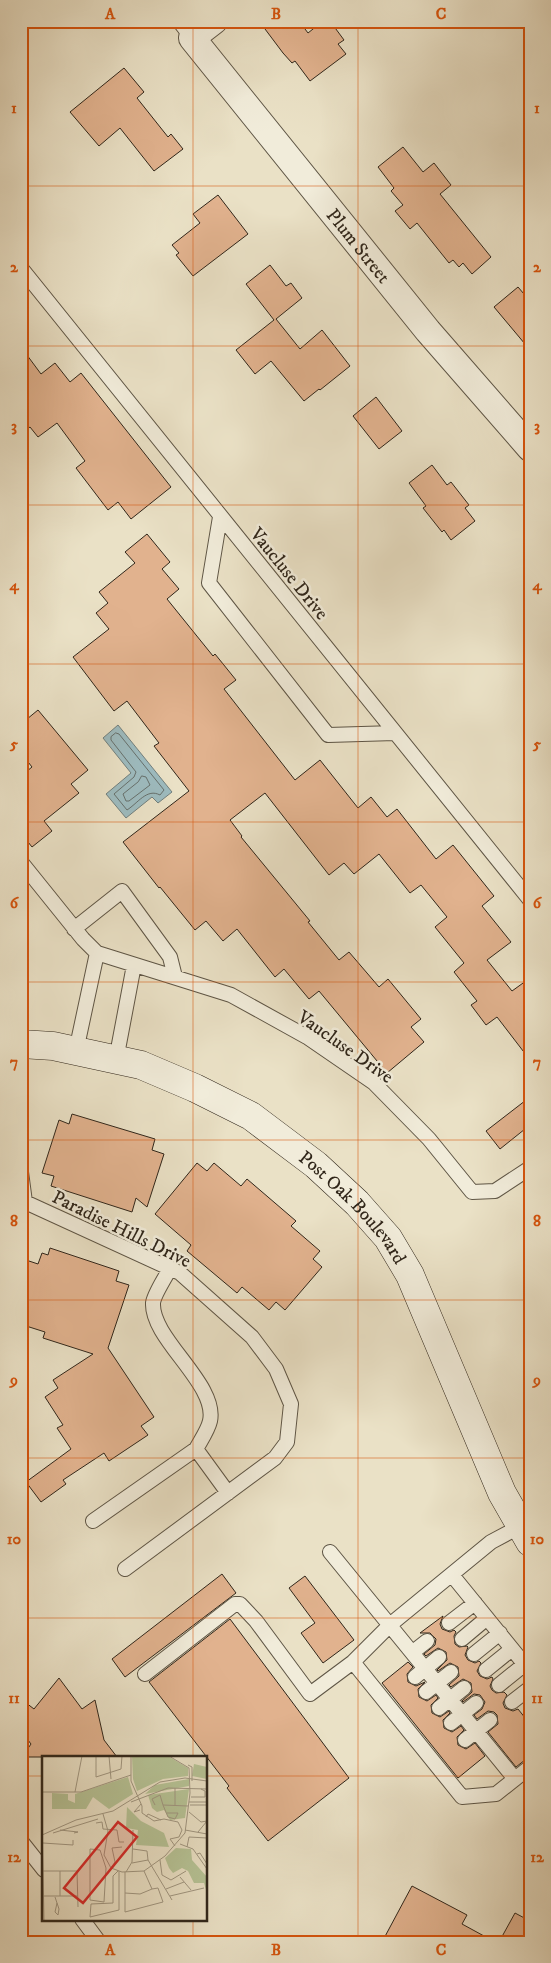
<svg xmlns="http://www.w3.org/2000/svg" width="551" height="1963" font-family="'IM FELL DW Pica',serif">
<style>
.water{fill:#9dbbbf;stroke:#717f7d}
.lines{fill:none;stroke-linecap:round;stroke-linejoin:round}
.shore{stroke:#66706c;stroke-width:1}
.building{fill:#e1b28e;stroke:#30261a}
.lane-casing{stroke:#5e5545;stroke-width:16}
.street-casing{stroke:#5e5545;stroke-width:28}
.secondary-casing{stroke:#30261a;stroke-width:29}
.lane{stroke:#f1ecda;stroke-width:14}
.street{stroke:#f1ecda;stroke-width:26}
.secondary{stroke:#f1ecda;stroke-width:28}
.grid{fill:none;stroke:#d6540d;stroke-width:1;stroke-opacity:0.55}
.labels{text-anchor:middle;stroke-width:5;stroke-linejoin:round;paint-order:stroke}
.street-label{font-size:19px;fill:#30261a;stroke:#f1ecda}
.inset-road{fill:none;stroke:#a09681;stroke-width:1}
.view{fill:#d62828;fill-opacity:0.15;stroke:#d62828;stroke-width:2.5}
.inset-edge{fill:none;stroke:#30261a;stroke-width:2.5}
.neatline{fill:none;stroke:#d6540d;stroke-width:2}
.grid-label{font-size:16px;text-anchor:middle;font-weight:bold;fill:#d6540d}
</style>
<rect width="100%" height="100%" fill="#eae1c6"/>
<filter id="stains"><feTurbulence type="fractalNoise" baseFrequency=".004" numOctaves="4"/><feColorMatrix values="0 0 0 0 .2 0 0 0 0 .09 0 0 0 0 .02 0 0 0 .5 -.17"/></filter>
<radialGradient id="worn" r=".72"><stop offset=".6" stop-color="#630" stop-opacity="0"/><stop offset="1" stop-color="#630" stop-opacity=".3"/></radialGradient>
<path class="water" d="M118,725L172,792L158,803L152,797L126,818L106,794L131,773L103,738Z"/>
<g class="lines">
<path class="shore" d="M116,733L119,734L164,790L160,795C147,788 138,803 127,810L114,794L134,777L136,772L111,740V737Z
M142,776L146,777L150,785L129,801H126L123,794L138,782Z"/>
</g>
<path class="building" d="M259,21H299L308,33L323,21H330L344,40L338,44L346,54L310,81L295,61L292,63L283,53Z
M124,68L144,92L137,98L168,137L171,134L183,149L154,171L120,128L99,146L70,112Z
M403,147L423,172L434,163L451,185L440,194L491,257L472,274L463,263L459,267L453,260L449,263L417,223L410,229L395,211L403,205L391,191L394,188L378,167Z
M218,195L248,234L193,276L176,255L179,253L172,245L200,223L193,214Z
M270,265L286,286L291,283L302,298L276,319L300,349L322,330L350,366L320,390L319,389L304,401L271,361L255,374L236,350L274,320L246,284Z
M518,287L530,301V350L494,307Z
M21,347L41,374L55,363L70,382L81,373L171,487L131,519L118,502L108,510L76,468L85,461L57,423L38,437L30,427L21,434Z
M376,397L402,431L379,449L353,416Z
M432,465L447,485L451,482L469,505L465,508L475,521L451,540L444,530L442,532L423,508L426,506L409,483Z
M147,534L170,562L162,569L179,589L167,599L213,656L215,654L236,680L224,689L295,780L320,760L358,808L371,797L387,817L397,809L436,859L453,845L494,896L482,906L511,942L487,960L512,991L530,978V1060L497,1017L486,1025L471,1005L477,1001L454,972L464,963L435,927L447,917L421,885L410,893L379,854L354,874L344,863L329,875L265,793L230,820L242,836L241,837L310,921L308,922L339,960L349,952L379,987L388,979L421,1019L411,1027L424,1042L387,1073L319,991L309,999L284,969L275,977L237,929L223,941L206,921L195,930L160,887L159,888L123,842L189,791L154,746L159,743L127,701L114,711L73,657L109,629L96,613L108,603L99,592L135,563L125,552Z
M38,710L88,770L71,784L79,793L44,821L52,831L32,847L24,837L21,839V776L32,767L21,753V724Z
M530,1097V1125L500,1149L486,1131Z
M72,1114L155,1139L152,1150L164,1154L147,1207L136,1198L132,1212L51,1186L54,1176L42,1173L59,1120L69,1124Z
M197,1163L207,1171L214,1163L241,1186L247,1179L296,1221L291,1226L320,1251L313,1259L322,1267L285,1310L276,1302L269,1310L242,1287L237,1293L187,1251L191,1245L155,1214Z
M50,1248L119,1271L116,1281L129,1285L108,1348L154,1417L141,1426L148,1435L109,1461L104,1453L63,1480L66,1484L41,1502L26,1482L71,1449L57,1428L63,1425L45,1397L58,1388L53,1380L93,1354L43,1338L45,1332L23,1325L26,1318L21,1316V1276L26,1260L38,1264L42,1253L48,1255Z
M222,1574L236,1593L125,1677L112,1659Z
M305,1576L354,1640L323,1663L301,1633L315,1623L289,1588Z
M443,1616L440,1624L442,1629L450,1632L454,1630L456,1632L454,1636L455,1644L459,1647L467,1646L468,1647L465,1655L468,1660L475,1663L479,1661L481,1663L477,1671L480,1676L487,1679L492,1677L493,1679L490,1686L492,1690L496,1693L504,1692L507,1695L503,1703L505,1708L513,1711L518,1709L530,1724V1756L516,1767L488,1732L498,1724L497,1715L494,1712L488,1711L477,1719L474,1715L482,1709L485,1702L480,1695L474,1694L463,1702L462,1701L472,1692L471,1683L463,1679L451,1687L449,1685L459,1676L458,1667L450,1663L438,1671L437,1670L447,1660L446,1652L438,1648L426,1656L424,1654L435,1645L436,1639L430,1633H420Z
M230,1619L349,1778L268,1841L227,1788L229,1786L149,1682Z
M408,1662L413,1667L407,1674L408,1682L416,1686L425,1682L418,1689L419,1697L427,1701L436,1695L438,1698L431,1705L432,1713L440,1717L449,1711L450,1713L443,1720L444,1728L452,1732L461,1726L464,1730L457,1737L458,1745L466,1749L475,1743L485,1756L458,1778L382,1683Z
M59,1678L82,1709L95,1700L104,1740L117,1757H22L31,1744L21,1731V1699L34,1709Z
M412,1886L467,1915L462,1924L495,1942H382Z
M515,1913L530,1921V1942H499Z"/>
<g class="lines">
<defs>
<path id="lane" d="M179,21L192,38
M21,268L530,900
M220,517L209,583L328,735L395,733
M21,862L83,939L97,953L231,995L307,1037L374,1083L429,1139L472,1192L495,1191L530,1168
M74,929L122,891L170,957L175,977
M76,1051L97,953
M116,1060L134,965
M21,1172L25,1202L180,1273L252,1337L276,1369L291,1404L287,1442L275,1458L125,1569
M170,1268C166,1277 154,1294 153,1303C151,1339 218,1384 210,1421C208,1430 201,1440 196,1449
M93,1521L196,1449L228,1493
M330,1552L515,1779
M452,1575L530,1671
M449,1623L475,1603
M462,1639L487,1618
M413,1652L427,1641
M474,1654L500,1633
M353,1662L462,1797L496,1794L530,1767
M486,1670L512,1649
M145,1674L235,1604H240L256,1621L310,1694L353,1662L391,1624L491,1542L521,1526
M415,1677L439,1657
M499,1685L525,1664
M426,1692L451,1672
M512,1702L530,1688
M439,1708L464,1688
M451,1723L476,1703
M465,1740L490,1720
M21,1841L44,1870
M82,1919L99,1942"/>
<g id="street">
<path id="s1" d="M214,21L192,38L428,331L530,448"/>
</g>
<g id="secondary">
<path id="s2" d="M21,1044L53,1046L141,1065L195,1088L251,1116L316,1165L357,1203L388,1238L410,1275L502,1493L530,1542"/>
</g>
</defs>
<use href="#lane" class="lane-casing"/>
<use href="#street" class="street-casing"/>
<use href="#secondary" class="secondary-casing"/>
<use href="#lane" class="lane"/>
<use href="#street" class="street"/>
<use href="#secondary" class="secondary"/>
</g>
<path class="grid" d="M193,21V1757M358,21V1942M21,186H530M21,346H530M21,505H530M21,664H530M21,822H530M21,982H530M21,1140H530M21,1300H530M21,1458H530M21,1618H530M21,1776H44M206,1776H530M193,1919V1942"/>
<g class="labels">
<g class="street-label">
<text dy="7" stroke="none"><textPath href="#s1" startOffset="294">Plum Street</textPath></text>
<text transform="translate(290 573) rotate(51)" y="7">Vaucluse Drive</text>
<text transform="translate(346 1046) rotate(35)" y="7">Vaucluse Drive</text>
<text dy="7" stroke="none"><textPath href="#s2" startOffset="381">Post Oak Boulevard</textPath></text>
<text transform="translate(122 1228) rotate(26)" y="7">Paradise Hills Drive</text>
</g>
</g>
<g transform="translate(42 1756)">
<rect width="165" height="165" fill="#eae1c6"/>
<path d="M90,0H126L146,12V20L121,23L95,35L91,23ZM152,8L165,11V23L150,20ZM86,21L91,38L67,53L51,41L44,53H10V37L26,38V44L33,47V38ZM147,23V30L103,38L113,29ZM147,33L143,62L128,64L122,54L115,56L110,52L106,39ZM85,51L99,65L122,77L127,91L94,89L96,74L84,72ZM134,92L149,93L150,104L165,121V137L162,127H152L146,115L140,112L131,117L127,112L123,102Z" fill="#b6c396"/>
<path class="inset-road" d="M54,0V21L79,13L80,0M67,0L69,23M89,0V25L100,50V57L112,65L122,63L136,66L140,74M146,9L150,11V25M133,32V50M0,36H39L89,19M33,36L40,0M149,41H163V35L159,33M89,46L126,32L165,33M147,46H165M113,49L110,43L118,39L121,49M148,49H165M98,54L92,56L99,48M147,56L159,66L165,65L156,76M125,57H136L133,63L126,61L121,49L146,50M61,58L66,75L62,99L69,112L80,116L102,115L123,100L143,77L148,37L147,12L127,0M104,61L106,58L119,64M0,65L2,165M54,67L60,66L61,73L75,74L77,86H82M18,74L36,76L32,77M143,74L165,78M11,77L56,63M0,79L34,64L71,55L118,26L143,22L165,25M1,87L31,89V84M138,88L151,93L165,113M133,90L128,83L137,81L140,74M145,91L147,81L165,82M48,93L58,94L64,112L62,146L48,144ZM91,93L105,95L106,104M155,98L158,97L165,108M118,104L120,119L129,124L144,115M90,107L106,104L130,144M69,112L73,106L70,92L80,91M1,115H35L36,151M76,115L71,120V147L49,148L48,161L77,154V115M102,115L110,133M83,116V156L121,146L116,132L110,133M84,116L90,106L91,74M138,121L149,134M124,133L142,126M83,137L98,138L110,133M1,140H36M18,140V115M128,140L162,132M13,141L17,153L16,159L13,156L15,147"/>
<path class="view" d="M76,66L95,81L41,147L22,132Z"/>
<rect width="165" height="165" class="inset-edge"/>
</g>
<rect width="551" height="1963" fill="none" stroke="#eae1c6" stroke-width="55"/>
<rect x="28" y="28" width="496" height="1908" class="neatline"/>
<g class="grid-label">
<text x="110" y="19">A</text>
<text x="276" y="19">B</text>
<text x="441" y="19">C</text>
<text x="14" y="113">1</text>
<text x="537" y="113">1</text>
<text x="14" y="272">2</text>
<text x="537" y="272">2</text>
<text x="14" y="431">3</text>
<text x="537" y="431">3</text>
<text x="14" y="590">4</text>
<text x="537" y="590">4</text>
<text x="14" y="749">5</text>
<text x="537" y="749">5</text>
<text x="14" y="908">6</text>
<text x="537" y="908">6</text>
<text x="14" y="1067">7</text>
<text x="537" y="1067">7</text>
<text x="14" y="1226">8</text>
<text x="537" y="1226">8</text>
<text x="14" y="1385">9</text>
<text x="537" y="1385">9</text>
<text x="14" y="1544">10</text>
<text x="537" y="1544">10</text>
<text x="14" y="1703">11</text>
<text x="537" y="1703">11</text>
<text x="14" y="1862">12</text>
<text x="537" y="1862">12</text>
<text x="110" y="1955">A</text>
<text x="276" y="1955">B</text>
<text x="441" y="1955">C</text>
</g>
<rect width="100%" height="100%" filter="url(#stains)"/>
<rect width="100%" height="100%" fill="url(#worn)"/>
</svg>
